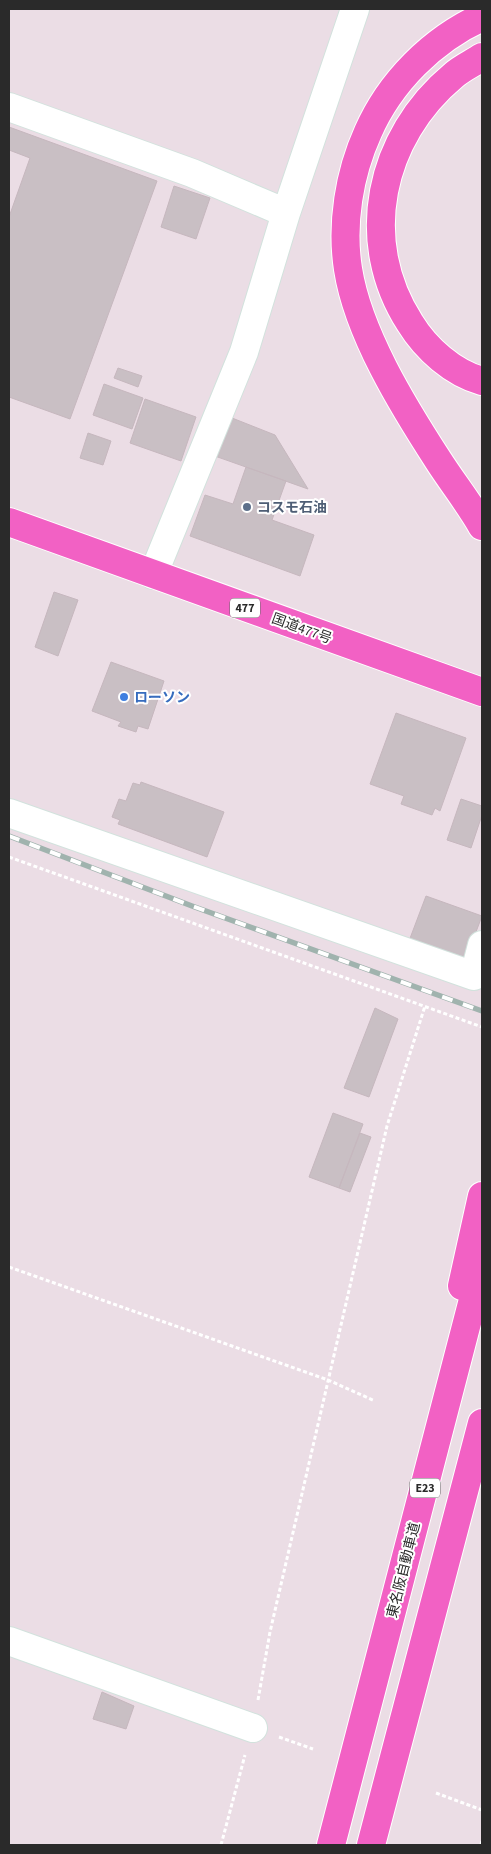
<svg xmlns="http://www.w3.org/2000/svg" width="491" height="1854" font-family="'Source Sans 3','Noto Sans JP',sans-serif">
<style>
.building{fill:#c9bfc4;stroke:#c6b7be}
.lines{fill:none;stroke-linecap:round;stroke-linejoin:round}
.street-casing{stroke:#d2e2dd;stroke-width:30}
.highway-casing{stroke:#fff;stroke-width:30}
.path{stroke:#fff;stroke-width:3;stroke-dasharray:4 2.5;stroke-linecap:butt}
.street{stroke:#fff;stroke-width:28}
.highway{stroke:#f261c4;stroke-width:28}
.rail-casing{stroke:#a0b3ae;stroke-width:5.5}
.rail{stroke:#fff;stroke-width:4;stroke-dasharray:11;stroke-linecap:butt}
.service-dot{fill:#5c6f8a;stroke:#fff;stroke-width:2}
.shop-dot{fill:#3f7fe0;stroke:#fff;stroke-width:2}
.labels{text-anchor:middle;stroke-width:4;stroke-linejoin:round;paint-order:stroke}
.shield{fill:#fff;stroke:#6a6a6a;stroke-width:1}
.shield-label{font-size:12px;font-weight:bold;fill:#2a2a2a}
.service-label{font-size:14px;font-weight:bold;fill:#4e5e75;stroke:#fff;text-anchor:start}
.street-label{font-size:14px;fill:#2a2a2a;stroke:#fff}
.shop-label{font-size:14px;font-weight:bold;fill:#366cbe;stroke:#fff;text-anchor:start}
</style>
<rect width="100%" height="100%" fill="#ebdde5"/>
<path class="building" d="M9,127L157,181L70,419L9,397V217L30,158L9,150Z
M174,186L210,198L196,239L161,227Z
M118,368L142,376L138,387L114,378Z
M104,384L143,398L132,429L93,415Z
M145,399L196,417L181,461L130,443Z
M227,416L275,435L308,489L212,455Z
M88,433L111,441L103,465L80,458Z
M246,467L286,481L272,520L314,535L300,576L190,536L205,495L233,504Z
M54,592L78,600L58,656L35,647Z
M111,662L164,681L148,729L138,726L136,732L118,726L121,722L92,711Z
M396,713L466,738L440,811L435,808L432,815L401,804L404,796L370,784Z
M141,782L224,812L207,857L118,824L120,820L112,817L119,799L126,801L133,783L140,785Z
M461,799L482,806V815L471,848L447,840Z
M426,896L482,916L465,961L409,941Z
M375,1008L398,1019L369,1097L344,1088Z
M333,1113L363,1124L339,1188L309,1177Z
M360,1133L371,1137L350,1192L339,1188Z
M102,1692L134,1706L126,1729L93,1719Z"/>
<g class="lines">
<defs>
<path id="street" d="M9,107L192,173L286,213
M153,575L244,352L286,213L355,9
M9,813L474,976L482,945
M9,1641L253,1728"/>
<path id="highway" d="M482,17C432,40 390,82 368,132C349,174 341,224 348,269C358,333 403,406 438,460C452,482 469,503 482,526
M482,57C473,63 462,68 454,75C379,137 357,241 410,323C426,349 453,373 482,381
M9,522L482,692
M462,1286L482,1196
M331,1845L482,1265
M371,1845L482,1423"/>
</defs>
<use href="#street" class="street-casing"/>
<use href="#highway" class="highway-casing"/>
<path class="path" d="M9,857L482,1027
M9,1267L328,1380L375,1401
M258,1700L270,1632L387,1126L425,1006
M279,1737L313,1749
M436,1793L482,1810
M221,1845L245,1755
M481,1845L482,1840"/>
<use href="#street" class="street"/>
<use href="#highway" class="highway"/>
<defs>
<path id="rail" d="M9,836L192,906L482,1011"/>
</defs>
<use href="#rail" class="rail-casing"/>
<use href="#rail" class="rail"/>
</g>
<circle class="service-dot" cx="247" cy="507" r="5"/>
<circle class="shop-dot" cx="124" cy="697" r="5"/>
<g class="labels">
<g class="shield">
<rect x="230" y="598.5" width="30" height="19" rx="4"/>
<rect x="410" y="1478.5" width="30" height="19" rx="4"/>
</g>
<g class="shield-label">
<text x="245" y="612">477</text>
<text x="425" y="1492">E23</text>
</g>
<g class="service-label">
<text x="257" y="512">コスモ石油</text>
</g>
<g class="street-label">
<text transform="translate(302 628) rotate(20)" y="5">国道477号</text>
<text transform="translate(403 1570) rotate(-76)" y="5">東名阪自動車道</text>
</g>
<g class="shop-label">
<text x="134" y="702">ローソン</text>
</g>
</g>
<rect width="491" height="1854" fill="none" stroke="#2a2a2a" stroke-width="20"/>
</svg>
